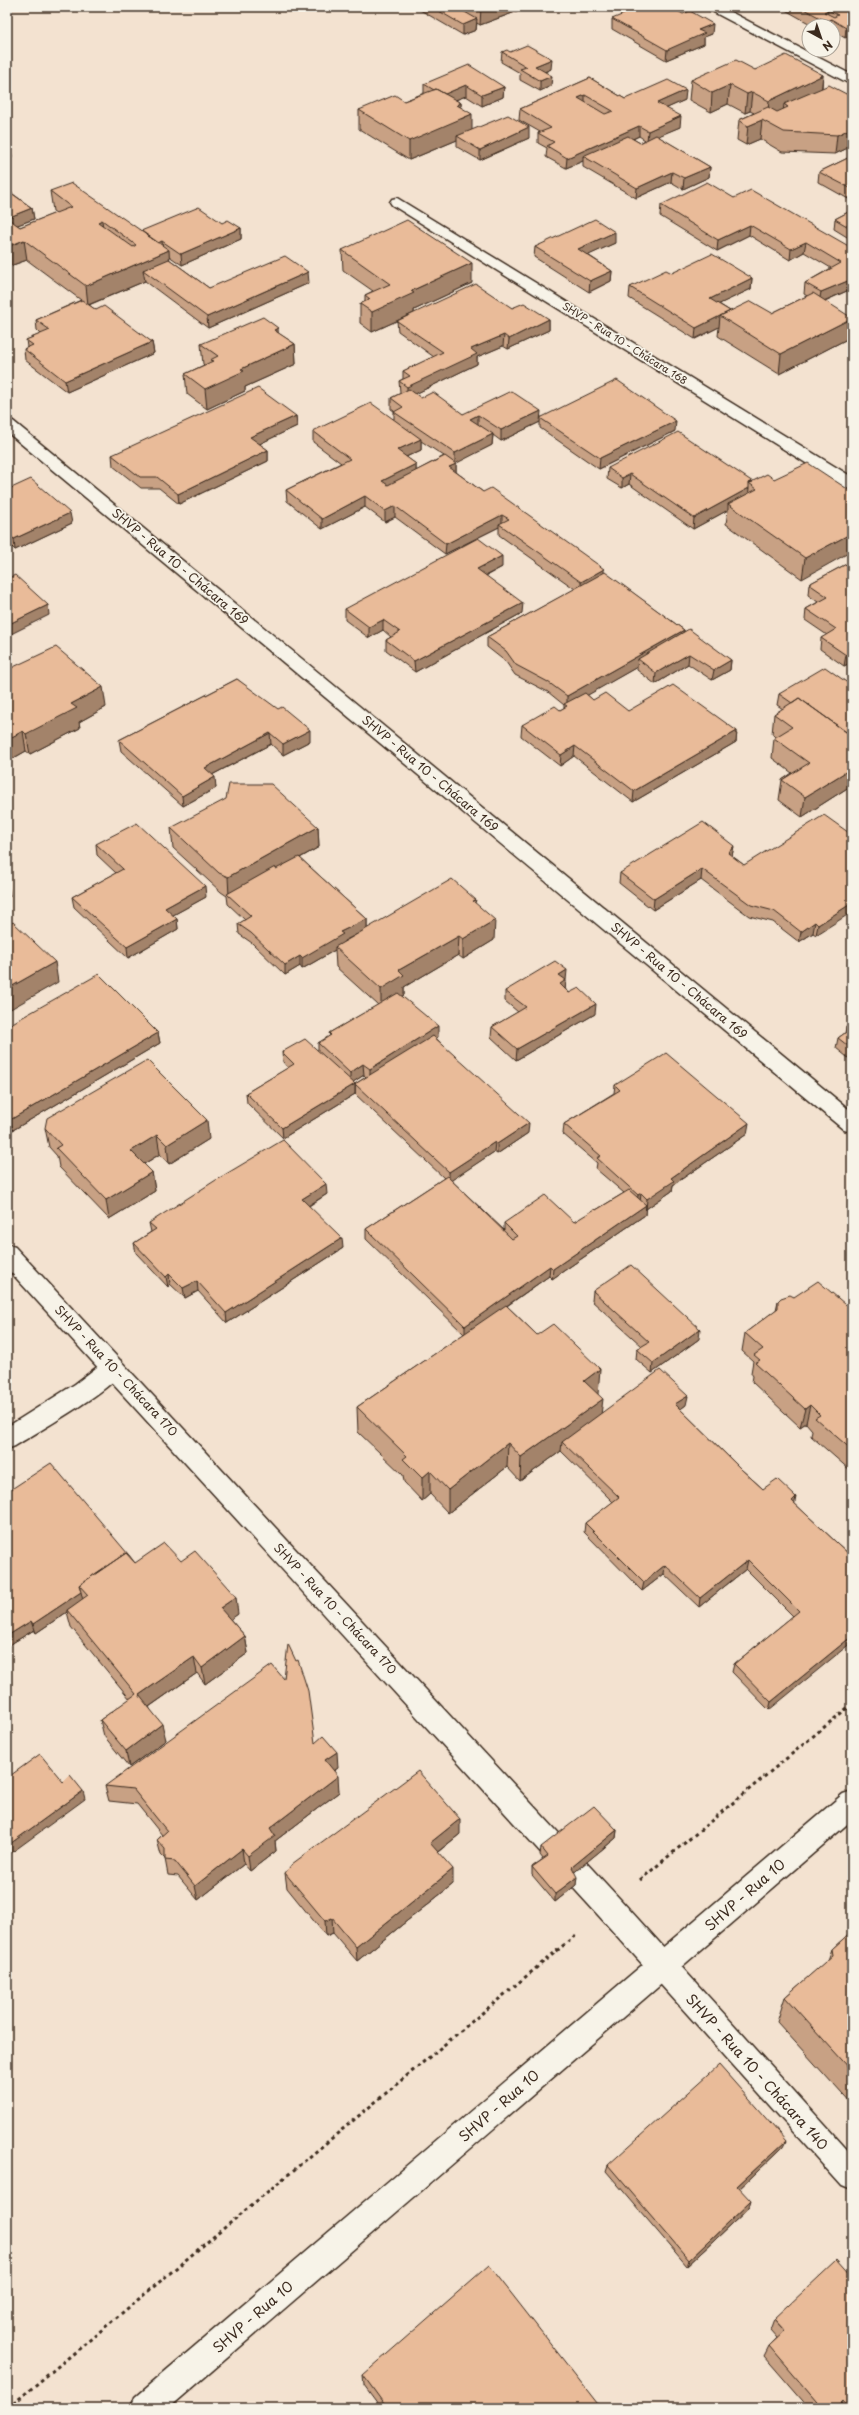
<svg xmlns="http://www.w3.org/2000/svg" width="859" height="2415" font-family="'Playpen Sans',sans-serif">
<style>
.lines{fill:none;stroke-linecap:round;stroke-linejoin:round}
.lane-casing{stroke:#3b2a1e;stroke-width:3}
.street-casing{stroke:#3b2a1e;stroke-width:3}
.secondary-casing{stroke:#3b2a1e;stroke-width:3}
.path{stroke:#3b2a1e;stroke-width:3;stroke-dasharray:3.5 3.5;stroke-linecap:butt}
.lane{fill:#f7f3e8;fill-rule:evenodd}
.street{fill:#f7f3e8;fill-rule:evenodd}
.secondary{fill:#f7f3e8;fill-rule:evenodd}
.wall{fill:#c8a184;stroke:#3b2a1e;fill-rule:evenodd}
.shaded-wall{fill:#a3836b;stroke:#3b2a1e}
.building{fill:#e9bb99;stroke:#3b2a1e;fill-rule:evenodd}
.labels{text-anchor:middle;stroke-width:3.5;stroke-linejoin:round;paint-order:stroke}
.far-street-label{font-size:10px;fill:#3b2a1e;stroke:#f7f3e8}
.street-label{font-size:12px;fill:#3b2a1e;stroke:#f7f3e8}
.near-street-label{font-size:14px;fill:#3b2a1e;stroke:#f7f3e8}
</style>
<rect width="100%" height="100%" fill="#f3e2d0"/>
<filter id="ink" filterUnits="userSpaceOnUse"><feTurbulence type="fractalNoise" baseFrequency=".025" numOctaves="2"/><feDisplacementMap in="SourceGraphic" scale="8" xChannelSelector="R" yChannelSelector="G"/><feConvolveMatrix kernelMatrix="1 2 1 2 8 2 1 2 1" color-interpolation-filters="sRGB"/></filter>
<g filter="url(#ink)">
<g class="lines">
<defs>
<path id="lane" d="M113,1358L121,1361L125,1368C114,1389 39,1431 15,1446L7,1449V1427L75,1384L105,1361Z"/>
<path id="street" d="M704,7H721L852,75V85Z
M397,198L852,477V489L846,488L392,205L390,202L392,199Z
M7,419L13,421L852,1112V1132L844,1130L7,432Z
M7,1244L15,1247L619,1898L852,2155V2190L842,2186L599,1916L7,1268Z"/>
<path id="secondary" d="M852,1791V1820L169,2408H131L135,2397L843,1794Z"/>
</defs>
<use href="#lane" class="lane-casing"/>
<use href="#street" class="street-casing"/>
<use href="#secondary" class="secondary-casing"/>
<path class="path" d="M640,1880L852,1704
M8,2408L577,1934"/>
<use href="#lane" class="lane"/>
<use href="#street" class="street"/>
<use href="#secondary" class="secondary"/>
</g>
<path class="wall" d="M415,7H529L480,25L477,23L476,30L463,35Z
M780,7H852L845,38L833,31V26H814Z
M612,19L712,34L704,37V44L666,60L612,29Z
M502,52H510L551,69L545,72L551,86L540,91L520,80V73L501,62Z
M755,70L823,75L822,88L852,97V146L835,154L782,152L760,139L746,145L737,140L739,120L754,113L750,111L745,113L728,104L711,112L689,100L691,80Z
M590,78L625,99L685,100L667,108L680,127L657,136L710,167L709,177L683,189L671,182L636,198L583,167V161L566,168L546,157L547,148L538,143V133L540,132L519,120L520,109ZM639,136L645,140L640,143L633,139Z
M424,84L504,87L503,97L482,106L466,96L455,100L461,103V107L472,130L529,138L480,160L457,147V140L409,160L359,129V110L404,101L424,93Z
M852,156V201L818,182L819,172Z
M7,179L10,191H9L32,208L34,219L17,225L20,227L56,213L53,211L50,191L141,231L222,223L241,228V239L182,265L169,256V259L209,288L309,283L208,328L145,281L89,305L96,310L152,342L154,353L67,392L25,360L24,349L27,347L26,340L41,334L37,330L36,320L81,300L27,260L7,267Z
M734,198L852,248V292L849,290L825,301L849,338L779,374L718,336L719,327L695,339L629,298L630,287L672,273L752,278L751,289L719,304L730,311L772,313L807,296L804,294L805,283L831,268L804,252L790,260L749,235L717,251L660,216L661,205Z
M852,210V240L834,229L835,219Z
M615,243L588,255L612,271L611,281L589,292L534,257L535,247Z
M342,250L472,283L414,310V313L372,332L360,323V304L365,302V295L373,291L343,270Z
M512,308L549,319V330L508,349L503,346L477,357V364L415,394L421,398L463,414L541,417L675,431L599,469L540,428V422L501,441L493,435L492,445L455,463L456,464V472L483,492L604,572L684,630V632L731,660L730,670L712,680L688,664L655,684L637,670V667L587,695L593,700L628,711L737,731L736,742L633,802L574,756L560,766L521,736L522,725L560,710L564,708V705L548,692L515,675L506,662L487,647V637L575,589L499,535V527L445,554L395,517L385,522L365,507L322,529L287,501L286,490L341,463L313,442V431L394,419V411L391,409V398L401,393L400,392L399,381L403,379V371L434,357L398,331L397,321ZM421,441L444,456L416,471V464L406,457L421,450Z
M278,333L295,344L296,364L245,387V391L207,409L187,394L185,374L204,365L203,364L201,344Z
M296,416L297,426L259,444L268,450V461L179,504L159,488H141L113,466L112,455Z
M608,468L753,482L774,479L852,492L802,579L726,524L728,510L693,529L629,484L622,488L607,479Z
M7,490L72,523L15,550L7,542Z
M852,561V662L844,666L820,649L821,638L827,635L805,620L806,609L818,602L808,595L809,584Z
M502,567L486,576L522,613L415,672L386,650V640L391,637L383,630L369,638L345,620V609Z
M7,670L106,707L79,722L80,728L30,754L26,751L12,759L7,755Z
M237,679L310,741L283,755L271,744L212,775L216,788L183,806L121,751L119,740Z
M852,686V785L802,817L779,800L782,780L792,773L772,758L774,738L775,737L772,734L774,714L783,709L777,705L779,694Z
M318,827L319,847L300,858L367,919V929L476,900L475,903L494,940L463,959L458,955L404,987V995L402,996L438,1037L436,1038L528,1133L497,1154L494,1152L451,1180L504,1230V1223L574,1222L596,1210L624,1193L596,1169L597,1163L563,1134L564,1124L614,1093L615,1085L747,1134L673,1185L672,1191L646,1209L645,1208V1215L552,1279L549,1276L507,1306L598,1394L601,1413L686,1405L680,1409L742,1470L763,1489L795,1504L852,1557L769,1710L732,1672L734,1664L793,1616L746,1569L699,1607L664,1574L642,1591L584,1532L585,1523L613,1502L561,1451L520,1481L507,1467L448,1513L430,1494L422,1501L404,1482L403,1475L358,1432L357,1407L464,1334L366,1239V1229L444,1178L355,1094V1084L366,1077L364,1075L353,1082L355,1084V1094L283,1138L247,1103L246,1093L288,1068L283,1062L282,1052L318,1050V1043L330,1036L329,1033L378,1005L336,967L335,950L302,969L300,966L285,975L252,943L239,934L238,924L245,920L228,904L227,896L221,892L173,848L171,828ZM362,932L344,942V941Z
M852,835L816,935L813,933L799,942L773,922L749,916L701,880L653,910L619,883L620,873L734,846L732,856L744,865Z
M96,844L206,897L173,915L177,919L178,929L128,958L74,907L72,897L116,873L97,855Z
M851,913H852V927L849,924Z
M566,981L565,989L595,1014L516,1060L491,1037L492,1027L518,1012L505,1001V991Z
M852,1023V1061L836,1048L838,1038L845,1033L846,1027Z
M7,1026L158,1033L160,1043L13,1130L7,1124Z
M45,1128L209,1139L169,1164L160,1154L144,1164L152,1172L155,1191L109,1219L59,1167L57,1156L49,1147Z
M327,1194L309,1206L343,1248L227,1323L198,1291L185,1298L170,1284L168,1287L136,1253L134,1243L151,1232L149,1223Z
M593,1291L699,1339L652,1373L636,1359L637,1349L642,1346L592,1301Z
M794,1297L852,1310V1470L851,1471L811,1436L812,1430L806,1423L800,1427L752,1382L753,1376L751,1373L753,1361L742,1351L745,1333L776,1310L778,1301Z
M7,1492L129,1555L135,1563L181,1561L238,1614L230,1619L245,1636L248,1653L205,1684L197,1673L149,1707L166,1740L129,1767L104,1736L100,1720L130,1699L71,1627L67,1612L36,1633L34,1630L9,1645L7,1643Z
M315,1743L338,1768L333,1771L339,1792L275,1841L276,1851L250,1871L244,1864L198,1900L178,1876L168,1875L165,1859L161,1855L157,1840L162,1835L137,1804L109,1801L105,1786Z
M617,1830L616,1838L574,1872L576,1885L555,1902L532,1875V1867L543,1859L540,1855L541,1847Z
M460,1834L438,1852L453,1884L357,1961L333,1933L326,1936L287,1888L285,1873Z
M852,1931V2105L777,2022L785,1997L828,1960L832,1949Z
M783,2147L739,2189L749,2208L687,2266L606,2171L608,2165Z
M774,2319L852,2408H809L764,2356L769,2346L777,2338L770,2330Z
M363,2375L601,2408H381L364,2385Z"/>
<path class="shaded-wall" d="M163,7H168L163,9Z
M481,7H529L480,25Z
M828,10L827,20L824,12Z
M477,19L476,30L463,35V25Z
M831,19L830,26H825L826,21Z
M713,24L712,34L704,37V44L666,60L667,50L698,30Z
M852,25V35L845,38L846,28Z
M552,59L551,69L535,76V66Z
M823,75L821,94L788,107L784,104L783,113L767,121L769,101Z
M552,76L551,86L540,91V81Z
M466,85V96L442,105V95Z
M730,85L728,104L711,112L712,93Z
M504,87L503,97L482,106V95Z
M686,90L685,100L656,113L657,103Z
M752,92L750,111L745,113L747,94Z
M585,95V105L578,98Z
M461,103V119L472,114V133L457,136V140L409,160V141L457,105Z
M681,116L680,127L647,141L648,131Z
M762,120L760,139L746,145L748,126Z
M639,126V136L588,159L583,156V161L566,168L567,158Z
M529,127V138L480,160V150Z
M852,128V146L835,154L837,135Z
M11,147L12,158L7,160V149Z
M710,167L709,177L683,189L684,178Z
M672,172L671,182L636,198L637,188Z
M9,180L10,191L7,192V181Z
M32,208L34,219L7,229V218Z
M102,220L104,240L98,222Z
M750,225L749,235L717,251L718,240Z
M241,228V239L182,265L181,254Z
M615,232V243L578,260V249Z
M24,240L27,260L7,267V247Z
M162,241L163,251L150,246Z
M806,242L804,252L790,260L791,249Z
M169,250L170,270H143L145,281L88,305L86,286Z
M472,263V283L414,310V313L372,332V312L411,291Z
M612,271L611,281L589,292L590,281Z
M308,272L309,283L208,328L207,317Z
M752,278L751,289L709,309L710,299Z
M850,280L849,290L819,303L821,292Z
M720,316L719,327L695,339L696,328Z
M852,318L849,338L779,374L781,354Z
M549,319V330L508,349L509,339Z
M278,328L279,348L274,330Z
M504,335L503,346L477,357V364L407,398V387L471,349Z
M152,342L154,353L67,392L65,381Z
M295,344L296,364L245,387V391L207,409L205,389L241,369Z
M541,411L540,422L501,441V430Z
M478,415V426L470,419Z
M296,416L297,426L251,448L250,437Z
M676,421L675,431L599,469L600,458Z
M493,434L492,445L455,464V453Z
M421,439V450L397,461V450Z
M268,450V461L179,504L178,494Z
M416,464V474L382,491V481Z
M456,464V475L449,467Z
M630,474L629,484L622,488V478Z
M749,488L748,499L728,504V510L693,529L694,518Z
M365,496V507L322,529V519Z
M395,506V517L385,522V511Z
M70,513L72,523L15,550L14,539Z
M502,515V525L499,524V527L445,554L446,544Z
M852,533V551L802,579L805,558Z
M502,556V567L477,580V569Z
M604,569V580L581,593V582Z
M523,603L522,613L415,672L414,661Z
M48,605L49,615L7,636V625Z
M383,620V630L369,638V627Z
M684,630L683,640L638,659L637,667L567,707V696Z
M852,652V662L844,666L846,655Z
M689,654L688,664L655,684L656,673Z
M731,660L730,670L712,680L714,670Z
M103,687L106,707L79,722L80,728L30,754L26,734L71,704Z
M310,730V741L283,755V744Z
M23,731L26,751L12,759L8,739Z
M737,731L736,742L633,802L634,791Z
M270,733L271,744L206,778L205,768Z
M575,746L574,756L560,766L561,755Z
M852,768V785L802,817L805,797Z
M215,777L216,788L183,806L182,796Z
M318,827L319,847L230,897L229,896L228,877Z
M734,846L732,856L728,853Z
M702,869L701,880L653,910L654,899Z
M7,879L10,896L7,897Z
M205,886L206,897L166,919L165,908Z
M852,903V912L816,935L818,925Z
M177,919L178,929L128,958L127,947Z
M367,919V929L344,941V945L335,947V950L302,969V958L340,932Z
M495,920L494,940L463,959V939Z
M815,922L813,933L799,942L801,932Z
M459,936L458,955L404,987V995L381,1008V989L399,970Z
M300,956V966L285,975V965Z
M55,962L58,982L7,1011V989Z
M567,970L565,991L559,995V975Z
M596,1004L595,1014L516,1060L517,1049Z
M438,1026V1037L370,1079V1069Z
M158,1033L160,1043L13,1130L10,1120Z
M363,1064L364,1075L350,1084V1073Z
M355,1084V1094L283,1138L282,1128Z
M207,1120L209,1139L169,1164L167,1145Z
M529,1123L528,1133L497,1154V1144Z
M749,1123L747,1134L673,1185L672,1191L646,1209L647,1199L671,1178Z
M157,1135L160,1154L134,1170L131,1151Z
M495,1142L494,1152L449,1182V1172Z
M152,1172L155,1191L109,1219L106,1200Z
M326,1184L327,1194L303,1209L302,1199Z
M641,1193L640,1203L637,1205L638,1195Z
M646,1205L645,1215L552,1279L553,1269Z
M342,1238L343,1248L227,1323L226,1313Z
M550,1266L549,1276L465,1335V1326Z
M169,1274L170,1284L168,1287L166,1277Z
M197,1281L198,1291L185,1298L183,1288Z
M700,1329L699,1339L652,1373L653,1363Z
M600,1369L598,1394L582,1405L584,1381Z
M688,1396L686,1405L674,1414L675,1404Z
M603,1399L600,1423L562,1442L561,1451L520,1481L521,1457Z
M810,1405L806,1423L800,1427L805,1409Z
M508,1443L507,1467L448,1513V1490Z
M430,1471V1494L422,1501V1478Z
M796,1497L794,1507L792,1501Z
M748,1560L746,1569L699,1607L700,1598Z
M665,1565L664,1574L642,1591L644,1582Z
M81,1592L83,1601L67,1610V1612L36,1633L33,1624Z
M236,1597L238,1614L223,1625L220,1608Z
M31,1621L34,1630L9,1645L7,1639V1636Z
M245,1636L248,1653L205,1684L202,1668Z
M852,1636V1642L769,1710L771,1702Z
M194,1657L197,1673L143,1711L139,1695Z
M162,1724L166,1740L129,1767L126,1751Z
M337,1752L338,1768L326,1776L325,1760Z
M338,1776L339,1792L275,1841L276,1851L250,1871L248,1856L270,1828Z
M83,1791L85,1799L7,1856V1846Z
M460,1819V1834L430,1858V1843Z
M617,1830L616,1838L571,1875L572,1867Z
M242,1849L244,1864L198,1900L195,1886Z
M453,1869V1884L357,1961L356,1947Z
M577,1877L576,1885L555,1902V1894Z
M332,1918L333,1933L326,1936L325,1921Z
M786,2141L783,2147L735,2193L737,2186Z
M751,2201L749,2208L687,2266L689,2260Z
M843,2400L838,2408H835Z"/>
<path class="building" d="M432,7H456L477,19L463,25Z
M641,7H670L683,14L690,11L713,24L698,30L705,33L667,50L612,19Z
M800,7H852V25L846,28L831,19L826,21ZM828,10L838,15L834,17L824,12Z
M527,45L552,59L535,66L552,76L540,81L520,69L527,67L502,52L507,50L510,52Z
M786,55L823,75L769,101L752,92L747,94L730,85L712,93L691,80L736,60L755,70Z
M469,65L504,87L482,95L466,85L445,94L436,89L434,90L424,84Z
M590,78L625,99L668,80L686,90L657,103L681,116L648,131L639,126L567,158L547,146L554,142L538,133L551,128L520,109ZM585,95L613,111L605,114L578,98Z
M829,85L852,97V128L837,135L784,132L762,120L748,126L739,120L768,107L777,112L788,107L784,104Z
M436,89L461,103L457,105L472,114L409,141L359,110L395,95L404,101Z
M508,115L529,127L480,150L457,136Z
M656,135L710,167L684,178L672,172L637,188L583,156L628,136L640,143Z
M7,145L11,147L7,149Z
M852,156V189L819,172Z
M707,182L734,198L751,190L852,248V281L850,280L821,292L805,283L841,263L806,242L791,249L750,225L718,240L661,205Z
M72,183L169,250L86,286L24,240L7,247V221L10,220L20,227L71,207L50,191ZM102,220L136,245L133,247L98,222Z
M7,190L32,208L7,218Z
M199,207L222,223L228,220L241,228L181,254L162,241L158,243L141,231Z
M852,210V229L835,219Z
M595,219L615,232L578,249L612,271L590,281L535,247Z
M407,220L472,263L411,291L414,293L372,312L360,304L370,299L365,295L390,284L342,250Z
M712,254L752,278L710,299L730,311L696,328L630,287L666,270L672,273Z
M285,256L308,272L207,317L143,270L169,259L209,288Z
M476,284L512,308L524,303L549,319L509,339L504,335L471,349L477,354L407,387L399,381L410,376L403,371L443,352L397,321Z
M813,293L852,318L781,354L720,316L751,301L772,313Z
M82,300L96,310L104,306L152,342L65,381L24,349L33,345L26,340L50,330L36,320Z
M263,317L278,328L274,330L295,344L241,369L244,371L205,389L185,374L213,361L210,360L218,356L201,344Z
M617,380L676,421L600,458L540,418Z
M258,388L296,416L250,437L268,450L178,494L157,477H140L112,455Z
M409,389L421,398L433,392L463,414L511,391L541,411L501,430L478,415L470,419L493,434L455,453L394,412L403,407L391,398Z
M371,403L421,439L397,450L416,464L382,481L388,485L445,456L456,464L449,467L483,492L491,488L604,569L581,582L499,524L509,519L502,515L446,544L395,506L385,511L365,496L322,519L286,490L350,459L313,431Z
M678,432L753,482L749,483V488L694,518L630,474L622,478L608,468Z
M808,463L852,492V533L805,558L728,504L757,489L749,483L767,474L774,479Z
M31,479L70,513L14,539L7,533V490Z
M478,538L502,556L477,569L523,603L414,661L386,640L400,632L383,620L369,627L345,609Z
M852,561V652L846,655L821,638L836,629L806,609L828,597L809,584Z
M605,572L684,630L567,696L548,682L516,665L506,651L487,637Z
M15,575L48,605L7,625V579Z
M689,629L731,660L714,670L689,654L656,673L638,659Z
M56,647L103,687L71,704L77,708L26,734L23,731L8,739L7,738V670Z
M825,667L852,686V733L848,731L846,732L799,698L792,703L779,694Z
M237,679L278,709L282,707L310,730L283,744L270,733L205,768L215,777L182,796L119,740Z
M673,685L737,731L634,791L575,746L561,755L522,725L555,706L560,710L567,706L564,704L585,693L593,700L605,693L628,711Z
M799,698L852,736V768L805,797L782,780L809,763L774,738L792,727L774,714Z
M229,784H271L318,827L228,877L219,873L171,828L226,799Z
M824,815L852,835V903L818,925L815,922L801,932L774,911L751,905L702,869L654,899L620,873L703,822L734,846L728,853L744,865Z
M137,823L205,886L165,908L177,919L127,947L72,897L123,869L96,844Z
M299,857L367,919L340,932L343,934L302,958L300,956L285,965L251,933L238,924L251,916L227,894L275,867L276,869Z
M452,879L476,900L473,901L495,920L463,939L459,936L399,970L404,975L381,989L335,947Z
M13,922L55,962L7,989V923L8,925Z
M555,961L567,970L559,975L566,980L560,984L569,993L579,988L596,1004L517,1049L492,1027L526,1007L505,991Z
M99,974L158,1033L10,1120L7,1116V1026Z
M398,993L438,1026L370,1069L363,1064L350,1073L318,1043L331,1035L329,1033Z
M852,1023V1049L838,1038L849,1030L846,1027Z
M433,1036L529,1123L497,1144L495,1142L449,1172L355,1084Z
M305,1039L355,1084L282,1128L246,1093L294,1064L282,1052Z
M666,1053L749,1123L671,1178L674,1181L647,1199L641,1193L638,1195L597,1158L601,1156L564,1124L620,1090L615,1085Z
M147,1060L207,1120L167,1145L157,1135L131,1151L152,1172L106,1200L56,1148L61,1145L45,1128L47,1118Z
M283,1140L326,1184L302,1199L342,1238L226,1313L197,1281L183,1288L169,1274L166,1277L134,1243L156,1229L149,1223L216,1180Z
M447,1176L512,1239L517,1236L504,1223L545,1195L574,1222L595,1209L596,1210L629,1190L646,1205L553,1269L550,1266L465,1326L366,1229Z
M631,1265L700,1329L653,1363L637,1349L649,1342L593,1291Z
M818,1281L852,1310V1450L815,1418L820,1415L810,1405L805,1409L755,1363L760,1360L754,1355L763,1349L745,1333L778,1308V1301L781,1298L790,1295L794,1297Z
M506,1305L537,1335L553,1324L600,1369L584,1381L603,1399L521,1457L508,1443L448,1490L430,1471L422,1478L403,1459L407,1456L357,1407Z
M660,1370L688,1396L675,1404L742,1470L763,1489L777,1479L796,1497L792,1501L852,1557V1636L771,1702L734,1664L799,1611L748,1560L700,1598L665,1565L644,1582L585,1523L619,1497L562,1442Z
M51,1463L128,1554V1555L126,1553L79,1585L81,1592L33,1624L31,1621L7,1636V1492Z
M164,1543L181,1561L195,1551L236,1597L220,1608L245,1636L202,1668L194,1657L139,1695L162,1724L126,1751L100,1720L136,1694L67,1610L88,1595L79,1585L126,1553L135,1563Z
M288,1644L296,1661L298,1660L308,1691L315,1743L323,1736L337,1752L325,1760L338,1776L270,1828L275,1836L248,1856L242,1849L195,1886L175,1861L165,1860V1849L157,1840L167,1831L133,1789L105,1786L272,1665L284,1679Z
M40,1754L63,1782L70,1775L83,1791L7,1846V1778Z
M418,1771L460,1819L430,1843L453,1869L356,1947L332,1918L325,1921L285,1873L292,1864Z
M594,1806L617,1830L572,1867L577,1877L555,1894L532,1867L548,1856L541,1847Z
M852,1931V2071L785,1997L833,1955L832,1949Z
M719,2065L786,2141L737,2186L751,2201L689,2260L608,2165Z
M836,2261L852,2279V2408H850L843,2400L835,2408H822L769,2346L785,2331L774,2319Z
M489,2265L601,2408H387L363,2375Z"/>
</g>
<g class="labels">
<g class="far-street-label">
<text transform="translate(625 343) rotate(32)" y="4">SHVP - Rua 10 - Chácara 168</text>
</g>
<g class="street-label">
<text transform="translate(180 567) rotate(40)" y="4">SHVP - Rua 10 - Chácara 169</text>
<text transform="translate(430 774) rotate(40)" y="4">SHVP - Rua 10 - Chácara 169</text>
<text transform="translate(679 981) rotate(40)" y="4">SHVP - Rua 10 - Chácara 169</text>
<text transform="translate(116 1371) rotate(47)" y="4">SHVP - Rua 10 - Chácara 170</text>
<text transform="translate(335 1609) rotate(47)" y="4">SHVP - Rua 10 - Chácara 170</text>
</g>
<g class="near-street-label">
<text transform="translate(745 1895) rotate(-41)" y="5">SHVP - Rua 10</text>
<text transform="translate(757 2072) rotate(48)" y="5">SHVP - Rua 10 - Chácara 140</text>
<text transform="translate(499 2106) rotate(-41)" y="5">SHVP - Rua 10</text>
<text transform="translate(253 2317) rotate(-41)" y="5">SHVP - Rua 10</text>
</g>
</g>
<rect width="859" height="2415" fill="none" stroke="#f7f3e8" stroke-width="24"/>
<rect x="12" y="12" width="835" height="2391" fill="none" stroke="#3b2a1e" stroke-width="1.5" filter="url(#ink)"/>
<g transform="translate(821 38) rotate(140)"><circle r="19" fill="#f7f3e8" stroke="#aca397"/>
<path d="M0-3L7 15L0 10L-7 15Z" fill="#3b2a1e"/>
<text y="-6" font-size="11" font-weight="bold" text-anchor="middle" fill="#3b2a1e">N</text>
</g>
</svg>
